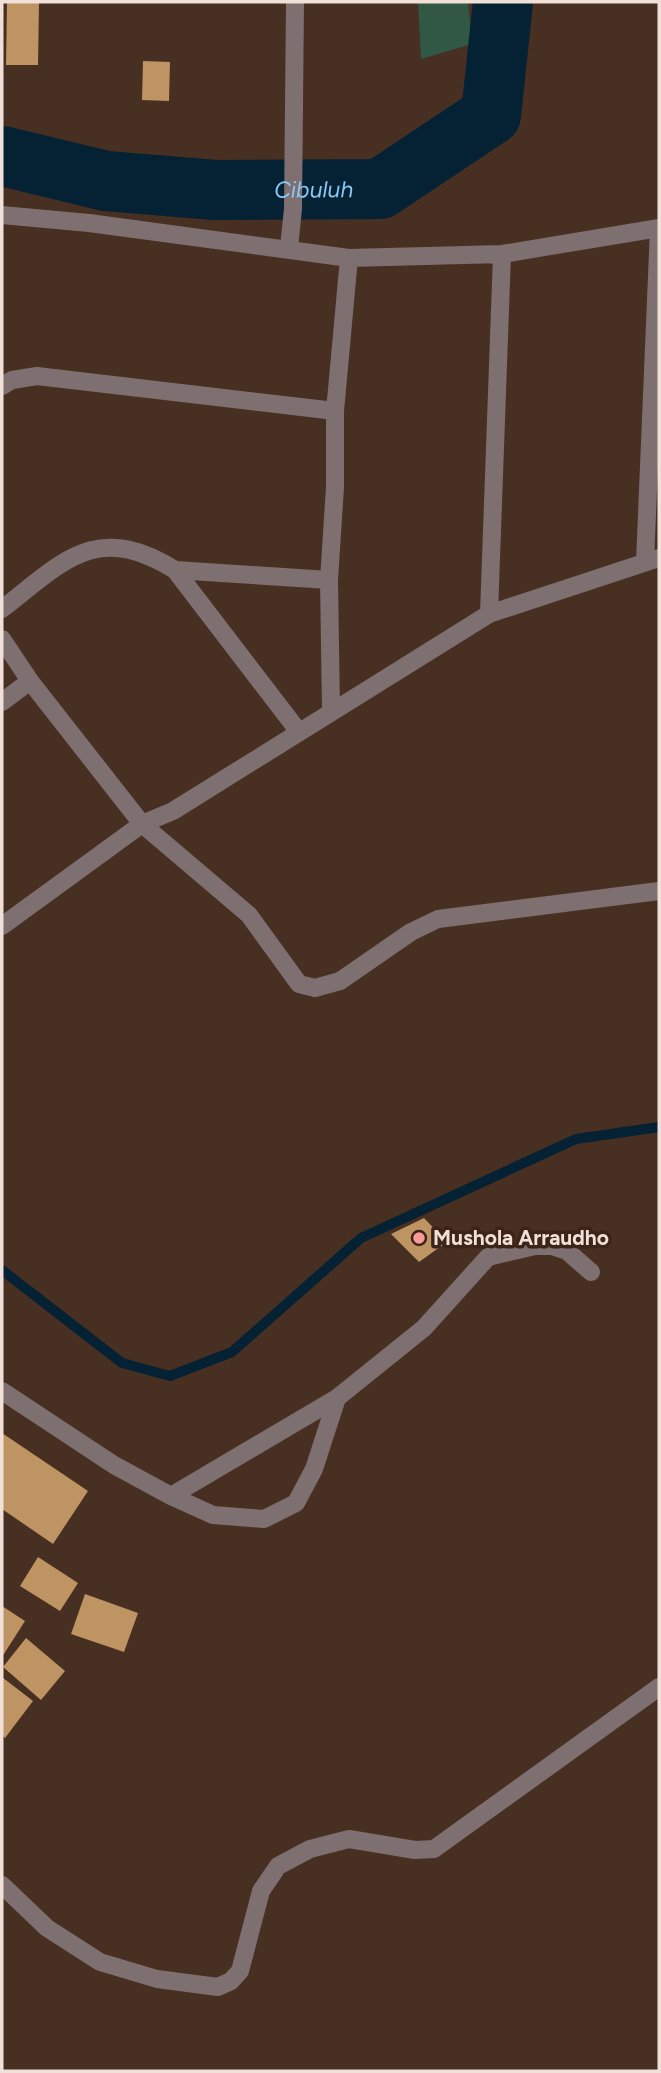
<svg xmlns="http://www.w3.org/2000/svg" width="661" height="2073" font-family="Figtree,sans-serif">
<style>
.green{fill:#315745}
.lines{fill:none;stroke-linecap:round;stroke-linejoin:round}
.stream{stroke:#052134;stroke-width:10}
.river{stroke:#052134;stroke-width:60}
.building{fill:#be9463}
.minor{stroke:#7e6f70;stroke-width:18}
.poi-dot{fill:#f59b9a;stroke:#3c2518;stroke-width:2.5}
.labels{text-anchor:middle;stroke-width:7;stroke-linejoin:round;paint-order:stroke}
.poi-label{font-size:21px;font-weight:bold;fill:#f0e0d8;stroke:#3c2518;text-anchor:start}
.water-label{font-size:23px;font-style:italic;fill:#8ac7f5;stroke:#3c2518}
</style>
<rect width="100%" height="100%" fill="#472f22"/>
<path class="green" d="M418,2H468L472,44L421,59Z"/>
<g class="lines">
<path class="stream" d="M2,1270L122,1363L170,1376L232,1352L361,1238L576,1139L659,1127"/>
<path class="river" id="s1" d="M2,156L106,181L215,190L380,189L491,115L503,2"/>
</g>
<path class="building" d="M7,2H39L38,65H6Z
M143,61L170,62L169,101L142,100Z
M424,1218L447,1242L419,1262L391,1234Z
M2,1433L88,1491L53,1544L2,1509Z
M38,1557L78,1583L60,1611L20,1586Z
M85,1594L138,1613L124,1652L71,1634Z
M2,1606L25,1621L2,1657Z
M26,1638L65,1671L41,1700L3,1667Z
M2,1677L33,1701L5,1738L2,1735Z"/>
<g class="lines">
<path class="minor" d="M2,215L89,223L349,258L502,254
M289,248L293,209L295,2
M2,386L12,380L37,376L335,411V487L329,580L331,710
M335,411L349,258
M659,558L489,614L173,811L142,824L249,915L299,984L315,988L340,981L411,932L438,919L659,891
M645,562L659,228
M175,570L329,580
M2,609C64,561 96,521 175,570L299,732
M489,614L502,254L659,228
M2,639L30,681L142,824L2,926
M2,702L30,681
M2,1391L114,1465L171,1496L213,1515L264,1519L296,1503L314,1469L337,1398L424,1328L488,1257L535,1246H552L567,1251L591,1272
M171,1496L337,1398
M2,1885L47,1928L100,1962L157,1979L218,1987L231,1981L240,1971L261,1891L278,1866L310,1849L349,1839L415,1850L434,1849L659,1687"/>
</g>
<circle class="poi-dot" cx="419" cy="1238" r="7"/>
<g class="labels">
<g class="poi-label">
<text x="433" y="1245">Mushola Arraudho</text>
</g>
<g class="water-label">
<text dy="8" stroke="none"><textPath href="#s1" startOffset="315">Cibuluh</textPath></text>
</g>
</g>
<rect width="661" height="2073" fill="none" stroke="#f0e0d8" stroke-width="7"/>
</svg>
